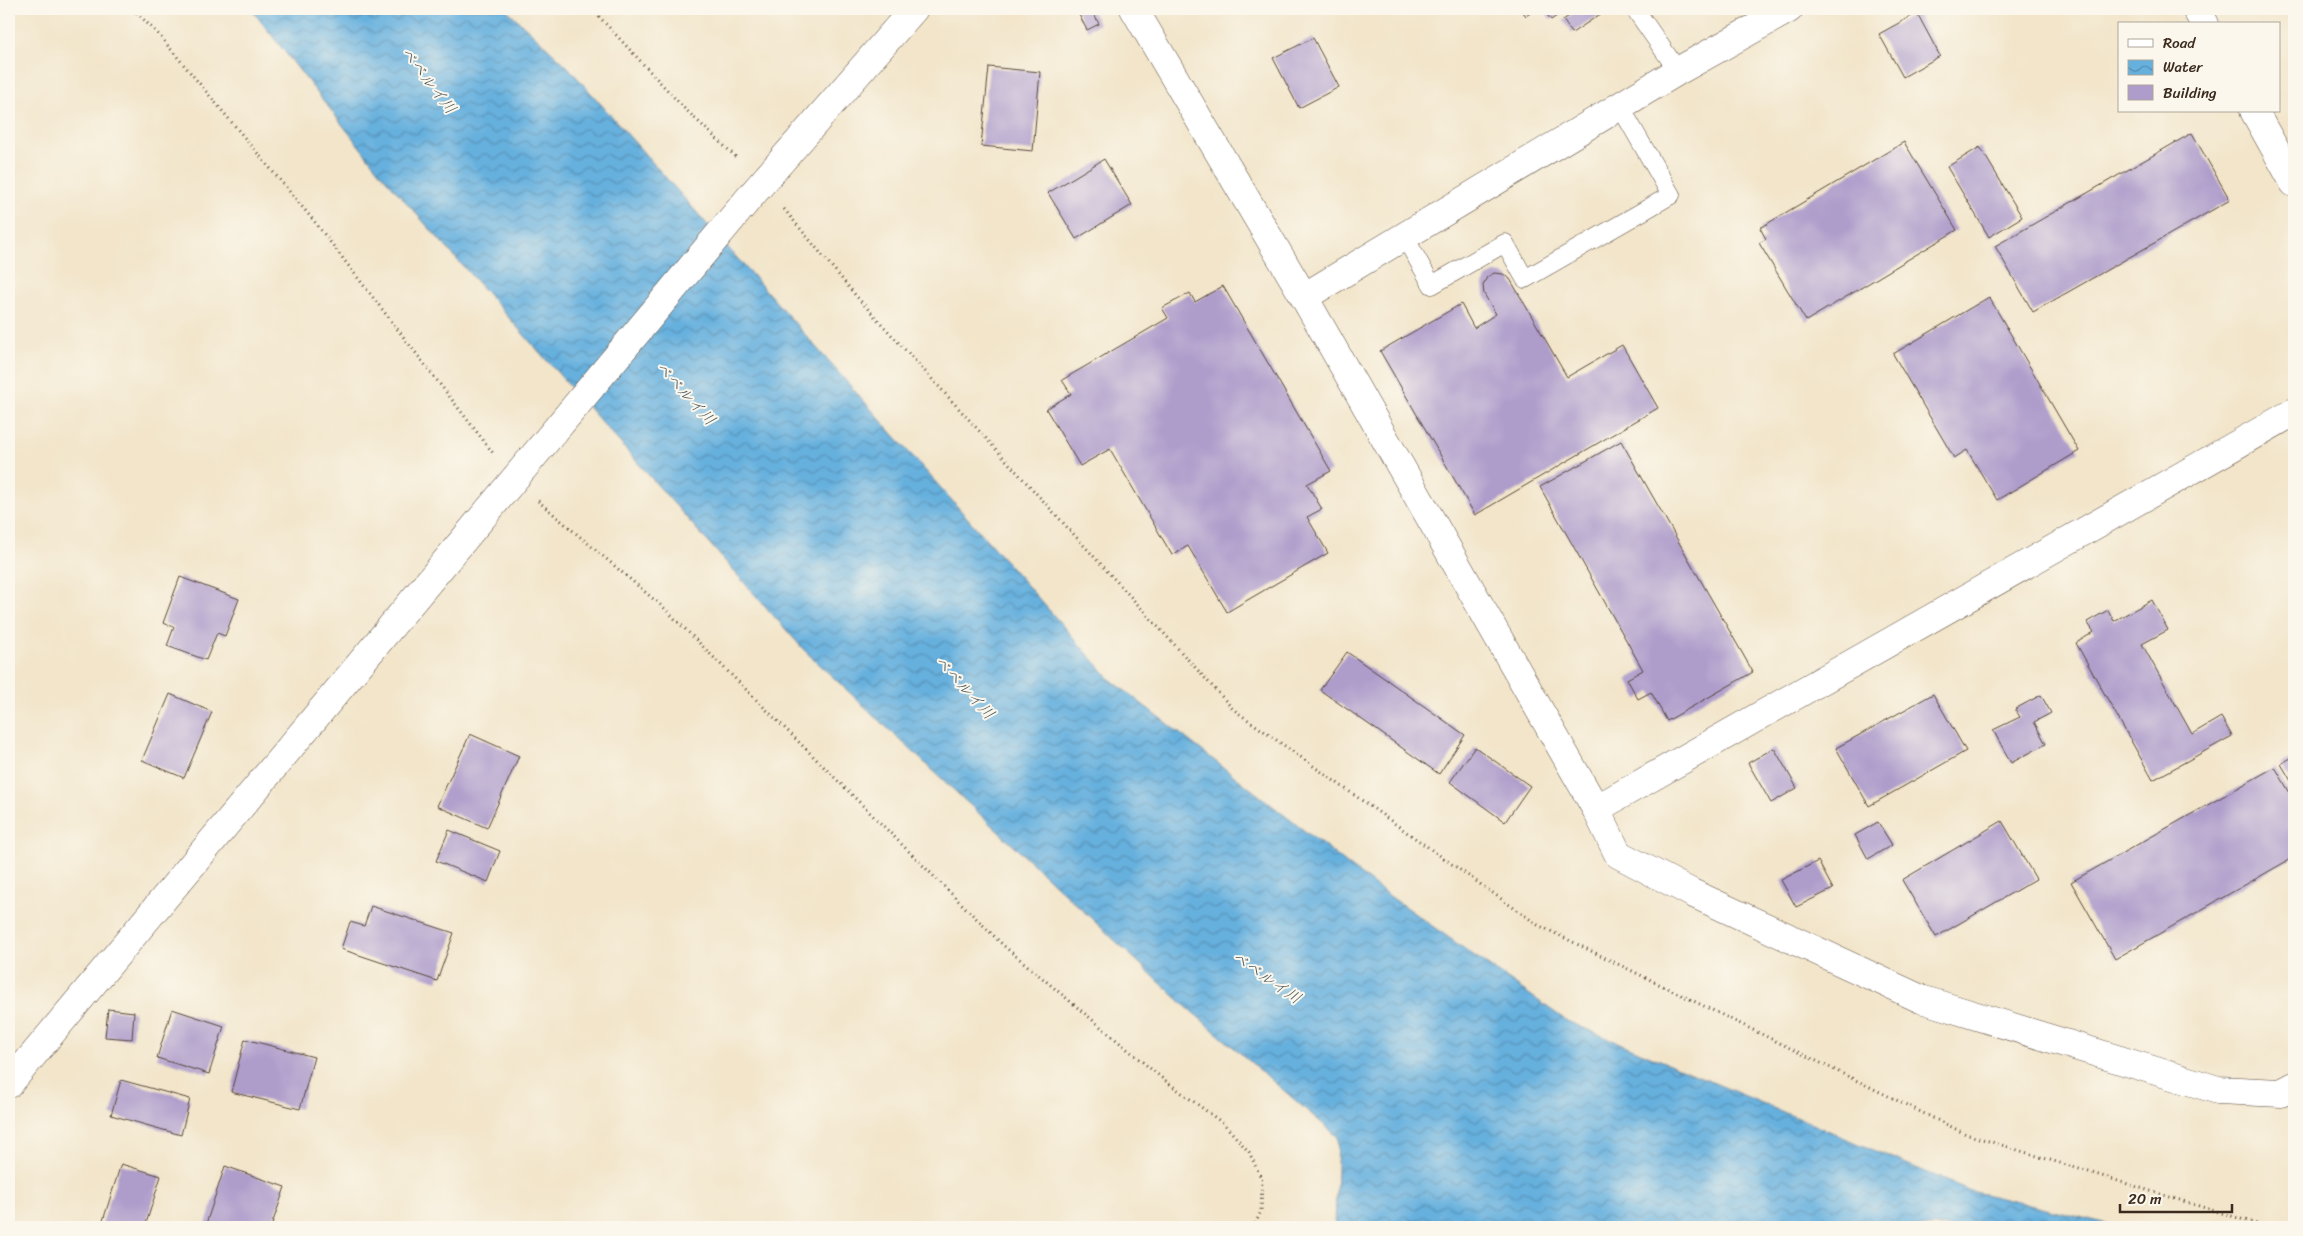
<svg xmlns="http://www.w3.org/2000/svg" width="2303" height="1236" font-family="Sriracha,'Klee One',sans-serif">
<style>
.water{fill:url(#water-waves);stroke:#506d7e}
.building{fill:#ae9ccb}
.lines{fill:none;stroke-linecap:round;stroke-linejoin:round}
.service-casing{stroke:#564638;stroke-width:19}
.minor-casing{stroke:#564638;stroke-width:29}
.path{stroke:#564638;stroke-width:3;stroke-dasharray:1 4;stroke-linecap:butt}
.service{stroke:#fff;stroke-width:18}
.minor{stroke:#fff;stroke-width:28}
.labels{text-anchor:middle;stroke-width:4;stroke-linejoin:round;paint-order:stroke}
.water-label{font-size:16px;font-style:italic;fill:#4a5961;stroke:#fbf7ec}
</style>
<defs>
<pattern id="water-waves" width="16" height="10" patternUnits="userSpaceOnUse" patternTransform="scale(1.25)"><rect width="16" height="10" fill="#66b0de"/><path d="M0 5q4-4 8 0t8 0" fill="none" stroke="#558fb3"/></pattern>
</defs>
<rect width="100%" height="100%" fill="#fbf7ec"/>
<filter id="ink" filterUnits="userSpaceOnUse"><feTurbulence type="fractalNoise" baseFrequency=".02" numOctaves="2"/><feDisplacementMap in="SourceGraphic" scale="10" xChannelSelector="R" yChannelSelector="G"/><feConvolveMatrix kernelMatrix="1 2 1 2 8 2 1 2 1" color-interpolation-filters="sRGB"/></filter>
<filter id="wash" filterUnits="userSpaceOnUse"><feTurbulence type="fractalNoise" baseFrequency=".0096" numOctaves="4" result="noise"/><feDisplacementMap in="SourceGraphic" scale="20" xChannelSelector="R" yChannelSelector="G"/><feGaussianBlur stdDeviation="1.12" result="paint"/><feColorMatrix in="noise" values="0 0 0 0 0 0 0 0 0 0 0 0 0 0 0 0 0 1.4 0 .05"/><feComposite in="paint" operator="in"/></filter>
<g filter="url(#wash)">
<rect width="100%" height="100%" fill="#f2e5ca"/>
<path class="water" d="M251,9H506L567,66L1110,679L1374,885L1567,1021L1971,1191L2121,1227H1335L1338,1137L1183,1004L804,650L382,175Z"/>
<g id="blocks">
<path class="building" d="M1076,9H1091L1099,24L1087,30Z
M1521,9H1536L1526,16Z
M1543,9H1567L1551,20Z
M1580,9H1599L1602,13L1572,33L1563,20Z
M1917,13L1940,56L1903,77L1879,34Z
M1313,38L1339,87L1299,108L1273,58Z
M989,67L1040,72L1033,151L981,146Z
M2192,133L2230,200L2033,312L1995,246Z
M1904,142L1957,230L1806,321L1759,243L1766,239L1760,228Z
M1980,147L2022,217L1989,237L1947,167Z
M1104,159L1132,205L1076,239L1048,193Z
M1494,273L1503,274L1510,279L1567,377L1622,345L1658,408L1475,515L1380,351L1461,304L1474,328L1496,314L1484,294L1483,285L1487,277Z
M1223,286L1331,471L1307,484L1322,509L1307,517L1328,553L1227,612L1188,546L1172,555L1110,449L1080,466L1046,409L1071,394L1062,380L1168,318L1162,308L1190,293L1195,302Z
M1989,297L2079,451L1997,500L1967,450L1954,458L1893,354Z
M1621,441L1753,672L1667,721L1651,692L1638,699L1627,679L1643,670L1540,487Z
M180,577L239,599L225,636L217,633L206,660L167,646L174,627L163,623Z
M2152,600L2168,630L2142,644L2192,734L2221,717L2232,736L2153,780L2076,643L2094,632L2087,622L2108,610L2114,621Z
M1347,652L1465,735L1439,774L1320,690Z
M170,694L212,712L184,778L142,760Z
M1933,694L1966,751L1869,806L1836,748Z
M2041,695L2051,713L2034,722L2046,744L2011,763L1993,730L2020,717L2015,709Z
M470,734L519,756L487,828L437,806Z
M1475,747L1530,786L1505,822L1450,782Z
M1774,748L1797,788L1771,803L1748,763Z
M2294,756V786L2281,764Z
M2275,767L2294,800V857L2115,959L2071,882Z
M2002,821L2036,879L1936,937L1902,880Z
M1878,822L1892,845L1868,859L1855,835Z
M449,830L500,851L488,882L436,861Z
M1818,861L1833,889L1796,907L1781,880Z
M371,906L454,933L437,981L341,949L350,922L364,926Z
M108,1009L134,1012L132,1039L105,1037Z
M172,1009L224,1026L209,1074L157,1058Z
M245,1039L314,1057L300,1109L231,1092Z
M121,1080L190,1099L181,1135L111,1115Z
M121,1164L161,1176L145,1227H101Z
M225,1166L285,1187L271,1227H205Z"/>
</g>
</g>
<g filter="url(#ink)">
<use href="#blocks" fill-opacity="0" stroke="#564638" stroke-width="1"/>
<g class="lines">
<defs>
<path id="service" d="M1635,9L1678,71
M1404,236L1432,285L1505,243L1525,279L1671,195L1620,106"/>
<path id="minor" d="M1134,9L1304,297L1596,809L1618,854L1692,893L1921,999L2218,1090L2281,1093L2294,1086
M2196,9L2205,24
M2254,111L2294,183
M1304,297L1678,71L1789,9
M1596,809L2294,412
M9,1084L750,197L914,9"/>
</defs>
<use href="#service" class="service-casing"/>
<use href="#minor" class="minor-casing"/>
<path class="path" d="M133,9L159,35L314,221L493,453
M592,9L684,108L738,159
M784,209L857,297L1234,710L1538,925L1966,1134L2267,1227
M538,501L664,608L1004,946L1163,1079L1224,1124L1249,1152L1262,1180L1261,1211L1254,1227"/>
<use href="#service" class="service"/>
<use href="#minor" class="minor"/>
</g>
</g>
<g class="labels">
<g class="water-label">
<text transform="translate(429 80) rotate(52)" y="6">ベベルイ川</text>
<text transform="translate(686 393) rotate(47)" y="6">ベベルイ川</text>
<text transform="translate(965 687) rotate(47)" y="6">ベベルイ川</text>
<text transform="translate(1267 977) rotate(34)" y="6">ベベルイ川</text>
</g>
</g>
<rect width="2303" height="1236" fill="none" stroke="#fbf7ec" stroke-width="30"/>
<rect x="2118" y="22" width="162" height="90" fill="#fbf7ec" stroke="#aea59a"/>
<rect x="2128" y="39" width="25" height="8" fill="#ffffff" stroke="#aea59a"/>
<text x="2163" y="48" font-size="15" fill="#3b2a1e">Road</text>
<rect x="2128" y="60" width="25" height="15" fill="url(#water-waves)" stroke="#aea59a"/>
<text x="2163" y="72" font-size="15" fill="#3b2a1e">Water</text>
<rect x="2128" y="85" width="25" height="15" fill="#ae9ccb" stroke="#aea59a"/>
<text x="2163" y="98" font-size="15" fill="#3b2a1e">Building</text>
<path d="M2120 1204v8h112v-8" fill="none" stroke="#3b2a1e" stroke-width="2.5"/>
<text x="2128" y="1204" font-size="15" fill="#3b2a1e" stroke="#fbf7ec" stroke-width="4" paint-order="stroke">20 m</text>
</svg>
